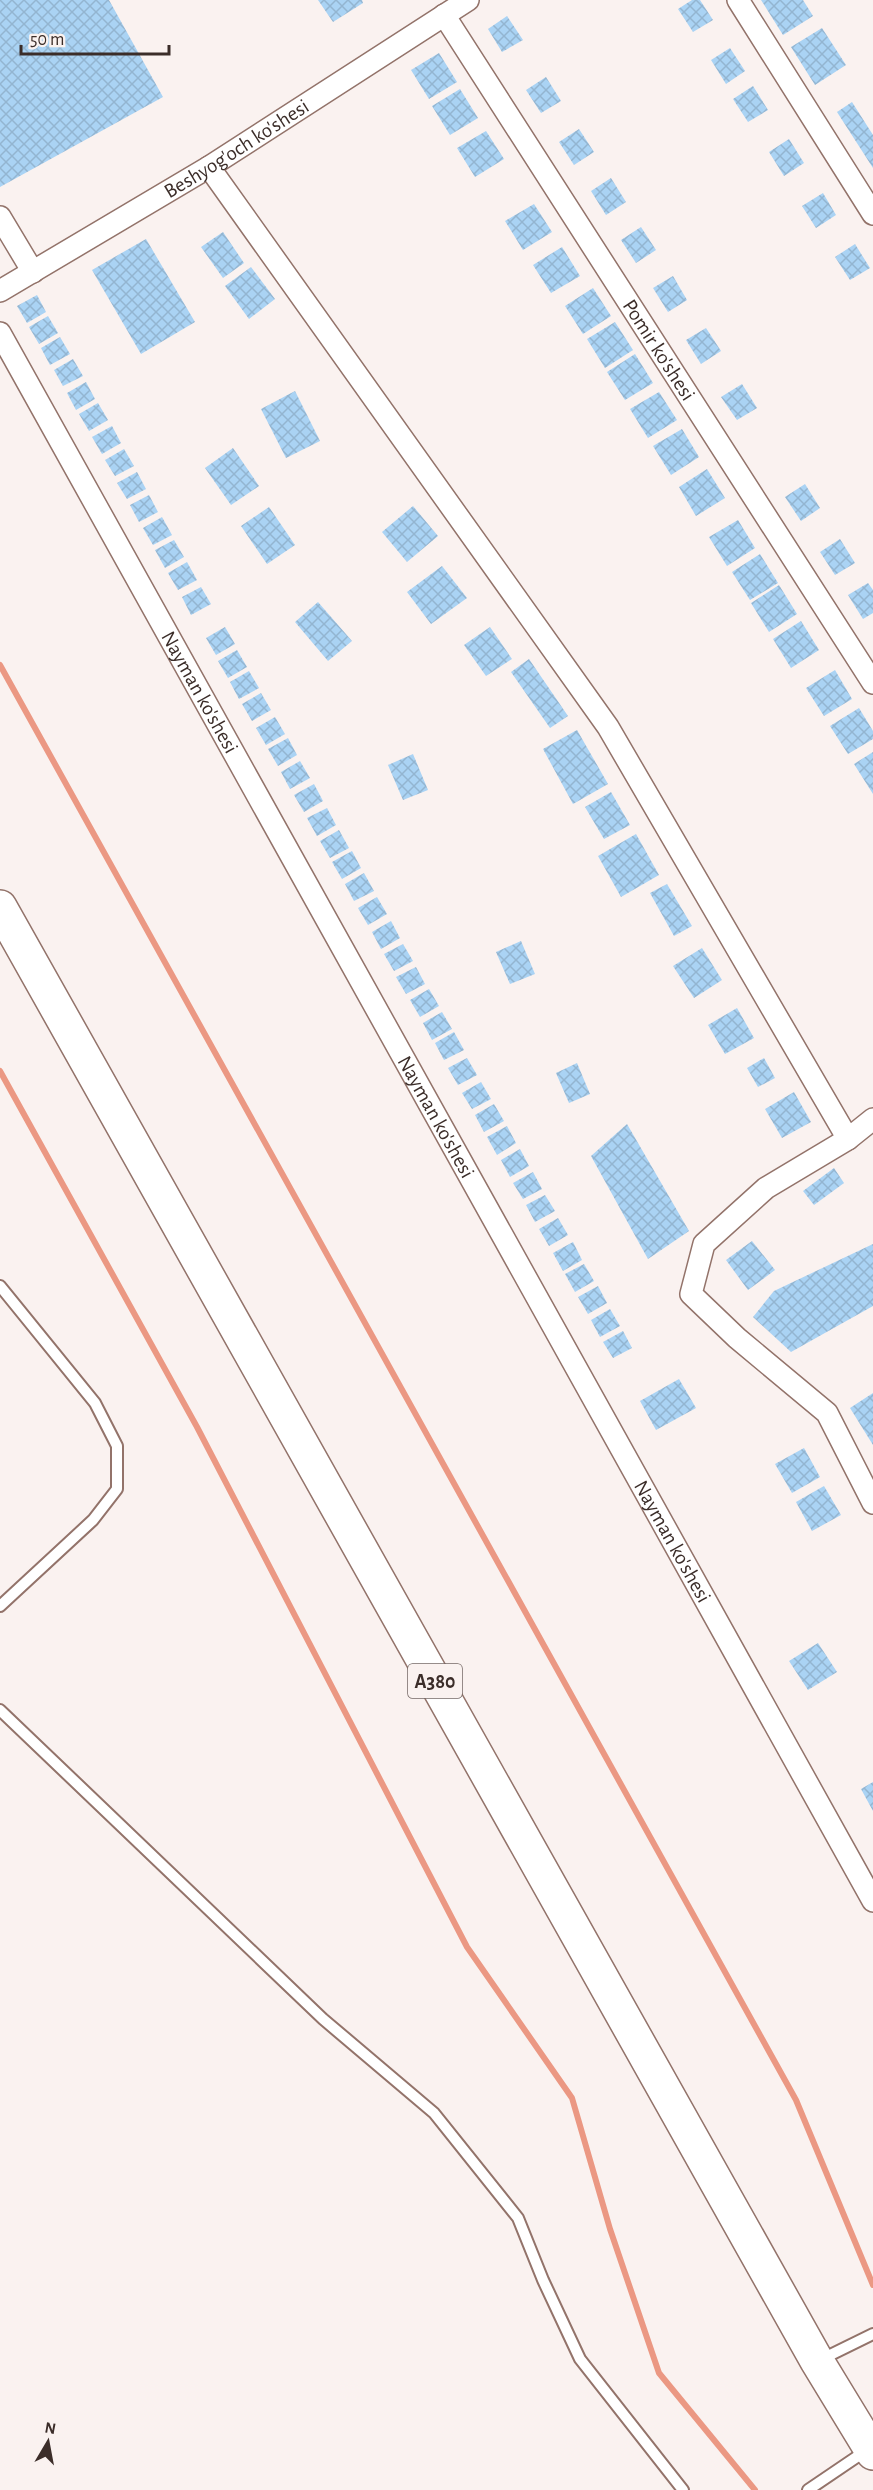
<svg xmlns="http://www.w3.org/2000/svg" width="873" height="2490" font-family="'Alegreya Sans',sans-serif">
<style>
.lines{fill:none;stroke-linecap:round;stroke-linejoin:round}
.stream{stroke:#eb9883;stroke-width:6}
.building{fill:url(#building-cross-hatch)}
.lane-casing{stroke:#93736a;stroke-width:14}
.street-casing{stroke:#93736a;stroke-width:24}
.highway-casing{stroke:#93736a;stroke-width:36}
.lane{stroke:#fff;stroke-width:10}
.street{stroke:#fff;stroke-width:21}
.highway{stroke:#fff;stroke-width:33}
.labels{text-anchor:middle;stroke-width:4.5;stroke-linejoin:round;paint-order:stroke}
.shield{fill:#faf2f0;stroke:#746865;stroke-width:1.5}
.shield-label{font-size:20px;font-weight:bold;fill:#3b2d29}
.street-label{font-size:21px;fill:#3b2d29;stroke:#faf2f0}
</style>
<defs>
<pattern id="building-cross-hatch" width="8" height="8" patternUnits="userSpaceOnUse" patternTransform="scale(1.5)"><rect width="8" height="8" fill="#aad3f4"/><path d="M0 0l8 8M0 8l8-8" fill="none" stroke="#93b5d1"/></pattern>
</defs>
<rect width="100%" height="100%" fill="#faf2f0"/>
<g class="lines">
<path class="stream" d="M0,665L796,2100L873,2285
M0,1071L197,1427L467,1947L572,2098L610,2229L659,2373L755,2490"/>
</g>
<path class="building" d="M0,0H109L163,97L0,187Z
M318,0H362L363,3L333,22Z
M692,0H700L713,20L693,32L678,9Z
M761,0H803L813,16L783,35Z
M507,16L523,40L502,52L488,29Z
M822,28L846,65L815,85L791,47Z
M730,48L745,71L726,84L711,60Z
M439,53L457,82L429,99L411,70Z
M546,77L561,101L541,113L526,90Z
M753,86L768,110L748,122L733,99Z
M460,89L478,118L450,135L432,106Z
M852,102L873,135V168L837,112Z
M579,129L594,152L574,165L559,142Z
M486,131L504,159L475,177L457,148Z
M789,139L804,163L784,176L769,152Z
M611,178L626,202L606,215L591,191Z
M823,193L836,215L816,228L802,206Z
M534,204L552,232L523,250L505,221Z
M641,227L656,250L636,263L621,240Z
M223,232L244,263L223,278L201,247Z
M146,239L195,322L141,354L92,270Z
M855,244L870,268L850,280L835,257Z
M562,247L580,276L551,293L533,265Z
M251,267L275,299L249,319L225,286Z
M673,276L687,300L668,312L653,288Z
M593,288L611,316L583,334L565,306Z
M37,295L46,312L27,323L17,306Z
M48,316L58,333L39,344L29,327Z
M615,322L633,350L605,368L587,339Z
M706,328L721,351L701,364L686,340Z
M60,337L70,354L50,365L41,348Z
M635,354L653,383L625,400L607,372Z
M73,359L83,376L63,386L54,370Z
M86,382L95,399L76,410L67,393Z
M742,384L757,408L737,420L721,397Z
M295,391L320,441L286,458L261,409Z
M659,392L677,420L648,438L630,409Z
M98,403L108,420L89,431L79,414Z
M112,426L121,443L102,454L92,437Z
M682,429L699,457L671,475L653,446Z
M233,448L259,486L231,505L205,468Z
M124,449L134,466L115,476L105,460Z
M707,469L725,498L696,516L679,487Z
M137,472L146,489L127,499L117,483Z
M805,484L820,508L801,521L785,497Z
M149,495L158,512L139,522L130,505Z
M413,506L438,536L407,562L382,532Z
M269,507L295,545L267,564L241,526Z
M162,517L172,535L153,545L143,528Z
M738,520L755,548L727,566L709,537Z
M840,539L855,563L835,575L820,552Z
M174,540L184,557L165,568L155,550Z
M760,554L778,583L750,600L732,572Z
M187,562L197,580L178,590L168,573Z
M442,566L467,598L431,624L407,592Z
M868,583L873,590V613L863,619L848,595Z
M779,585L797,614L769,632L751,603Z
M201,587L211,604L191,615L182,597Z
M318,602L352,641L328,661L295,622Z
M801,621L819,650L791,668L773,639Z
M225,627L235,644L216,655L206,638Z
M490,627L512,659L486,676L464,645Z
M237,650L247,667L228,678L218,661Z
M529,659L568,716L550,728L511,672Z
M835,670L852,699L824,716L806,688Z
M249,671L259,688L239,699L230,682Z
M261,693L271,710L252,721L242,704Z
M859,708L873,731V739L848,754L830,726Z
M275,717L285,734L266,745L256,728Z
M577,730L608,784L573,804L543,749Z
M288,738L297,755L278,766L268,749Z
M873,752V794L854,764Z
M413,754L428,790L403,800L388,765Z
M300,761L310,778L290,789L281,772Z
M314,784L323,801L304,812L294,795Z
M611,792L630,825L604,839L585,807Z
M327,808L336,825L317,836L307,818Z
M339,830L349,848L330,858L320,841Z
M636,834L659,875L621,897L598,856Z
M352,851L361,868L342,879L332,862Z
M364,873L374,891L354,901L345,884Z
M667,884L692,926L674,936L650,893Z
M377,897L387,914L368,925L358,908Z
M391,921L400,938L381,949L372,932Z
M521,941L535,974L510,984L496,952Z
M403,944L413,961L394,971L384,954Z
M702,948L722,980L694,998L673,966Z
M416,967L425,984L406,994L396,977Z
M429,989L439,1006L420,1017L410,1000Z
M737,1008L754,1038L725,1054L708,1025Z
M442,1012L452,1029L432,1040L423,1023Z
M454,1032L464,1050L444,1060L435,1043Z
M467,1058L477,1075L458,1085L448,1068Z
M764,1058L775,1078L758,1087L747,1068Z
M577,1063L590,1094L569,1103L556,1073Z
M481,1082L491,1099L472,1109L462,1093Z
M794,1092L811,1122L782,1138L765,1109Z
M494,1104L504,1121L484,1132L475,1115Z
M627,1124L689,1231L648,1259L591,1156Z
M507,1126L516,1143L497,1155L487,1137Z
M520,1149L529,1166L510,1177L501,1160Z
M834,1168L844,1183L814,1205L803,1191Z
M533,1172L542,1189L523,1199L513,1183Z
M545,1195L555,1211L535,1222L526,1205Z
M558,1218L568,1235L549,1246L539,1229Z
M752,1241L775,1270L748,1290L726,1260Z
M573,1242L582,1260L563,1271L553,1253Z
M873,1244V1306L791,1352L753,1317L774,1291Z
M584,1264L594,1281L575,1292L565,1274Z
M598,1286L607,1303L588,1314L578,1297Z
M610,1309L620,1326L600,1337L591,1320Z
M623,1331L632,1348L613,1358L603,1342Z
M679,1379L696,1408L656,1430L640,1401Z
M873,1393V1445L850,1408Z
M804,1448L820,1477L792,1493L775,1464Z
M824,1486L841,1515L812,1531L796,1502Z
M818,1643L837,1672L808,1690L789,1661Z
M873,1782V1811L861,1789Z"/>
<g class="lines">
<defs>
<path id="lane" d="M0,1286L95,1403L117,1446V1489L93,1520L0,1606
M0,1710L323,2019L434,2113L518,2218L543,2280L580,2359L683,2490
M820,2360L873,2334
M808,2490L867,2450"/>
<g id="street">
<path d="M738,0L873,214"/>
<path id="s1" d="M444,15L873,683"/>
<path d="M209,167L608,727L848,1139"/>
<path d="M0,217L33,272"/>
<path id="s2" d="M0,291L209,167L468,0"/>
<path id="s3" d="M0,333L873,1901"/>
<path d="M873,1119L848,1139L766,1188L704,1244L691,1294L737,1338L827,1413L873,1503"/>
</g>
<path id="highway" d="M0,907L817,2361L873,2453"/>
</defs>
<use href="#lane" class="lane-casing"/>
<use href="#street" class="street-casing"/>
<use href="#highway" class="highway-casing"/>
<use href="#lane" class="lane"/>
<use href="#street" class="street"/>
<use href="#highway" class="highway"/>
</g>
<g class="labels">
<rect class="shield" x="408" y="1664" width="54" height="34" rx="4.5"/>
<g class="shield-label">
<text x="435" y="1688">A380</text>
</g>
<g class="street-label">
<text dy="7" stroke="none"><textPath href="#s2" startOffset="276">Beshyog'och ko'shesi</textPath></text>
<text dy="7" stroke="none"><textPath href="#s1" startOffset="398">Pomir ko'shesi</textPath></text>
<text dy="7" stroke="none"><textPath href="#s3" startOffset="411">Nayman ko'shesi</textPath></text>
<text dy="7" stroke="none"><textPath href="#s3" startOffset="897">Nayman ko'shesi</textPath></text>
<text dy="7" stroke="none"><textPath href="#s3" startOffset="1383">Nayman ko'shesi</textPath></text>
</g>
</g>
<g transform="translate(48 2442) rotate(10)" stroke="#faf2f0" stroke-width="4.5" paint-order="stroke">
<path d="M0-4.5L10 22L0 15L-10 22Z" fill="#3b2d29"/>
<text y="-9" font-size="16" font-weight="bold" text-anchor="middle" fill="#3b2d29">N</text>
</g>
<path d="M21 45v9h148v-9" fill="none" stroke="#3b2d29" stroke-width="3"/>
<text x="30" y="45" font-size="18" fill="#3b2d29" stroke="#faf2f0" stroke-width="4.5" paint-order="stroke">50 m</text>
</svg>
